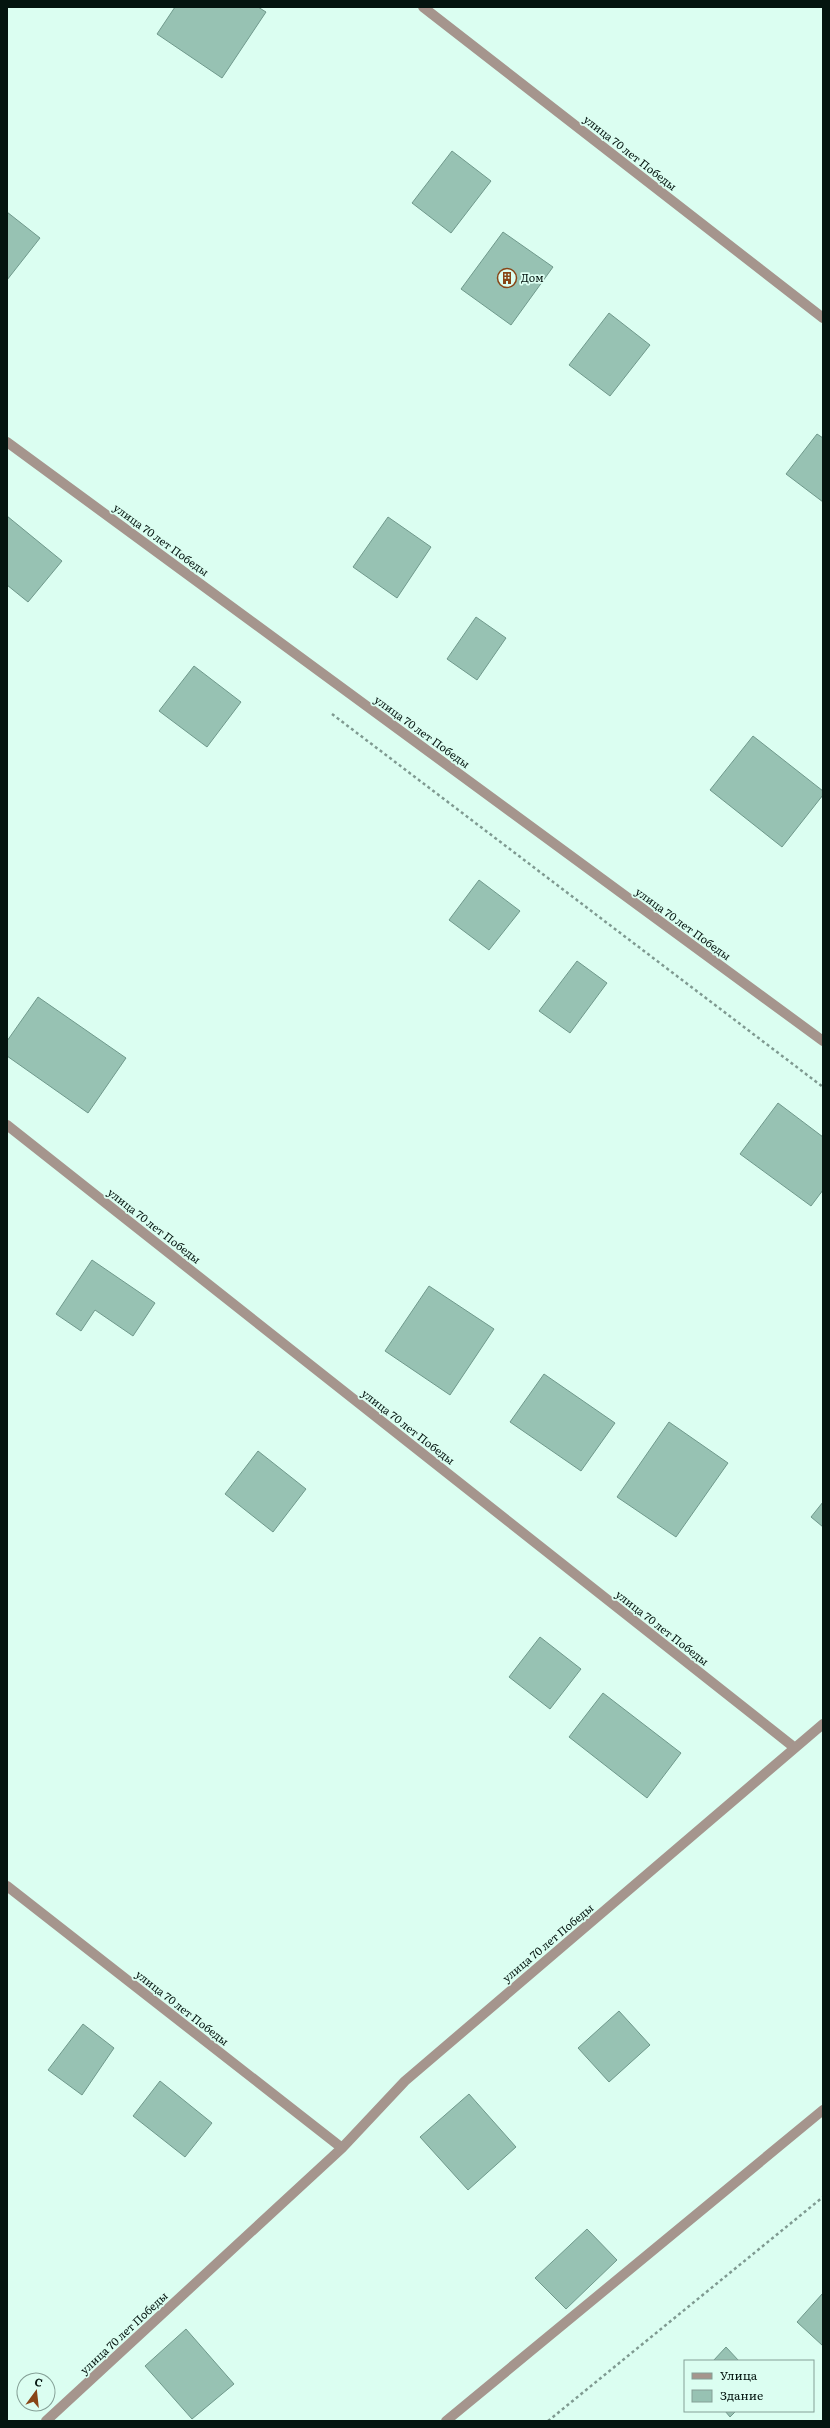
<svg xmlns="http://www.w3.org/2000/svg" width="830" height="2428" font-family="Literata,serif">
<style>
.building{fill:#97c2b3;stroke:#70998c}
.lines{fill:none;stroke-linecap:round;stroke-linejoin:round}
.path{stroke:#7f9a91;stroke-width:2.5;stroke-dasharray:3 3;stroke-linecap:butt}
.minor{stroke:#a5958d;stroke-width:10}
.labels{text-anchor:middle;stroke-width:3.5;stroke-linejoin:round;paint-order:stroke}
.street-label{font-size:11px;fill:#04140f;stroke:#dbfef1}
.poi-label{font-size:11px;fill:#04140f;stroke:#dbfef1;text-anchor:start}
</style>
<rect width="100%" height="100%" fill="#dbfef1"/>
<path class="building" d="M175,7H258L266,12L222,78L157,34Z
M452,151L491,181L451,233L412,203Z
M7,212L40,238L7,280Z
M503,232L553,267L511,325L461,289Z
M609,313L650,345L610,396L569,365Z
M817,434L823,438V502L786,474Z
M7,516L62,561L28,602L7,585Z
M388,517L431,547L397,598L353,567Z
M476,617L506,638L477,680L447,659Z
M194,666L241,702L207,747L159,711Z
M753,736L823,791V795L782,847L710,790Z
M479,880L520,911L489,950L449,920Z
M577,961L607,983L570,1033L539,1011Z
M38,997L126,1058L88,1113L7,1056V1041Z
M778,1103L823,1137V1190L811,1206L740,1154Z
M92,1260L155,1303L133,1336L95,1310L81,1331L56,1314Z
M429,1286L494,1329L450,1395L385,1351Z
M544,1374L615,1423L581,1471L510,1422Z
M669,1422L728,1463L676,1537L617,1497Z
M258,1451L306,1489L273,1532L225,1494Z
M823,1502V1527L811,1517Z
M540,1637L581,1669L550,1709L509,1677Z
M603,1693L681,1753L647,1798L569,1737Z
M619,2011L650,2045L609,2082L578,2048Z
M83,2024L114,2048L82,2095L48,2070Z
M160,2081L212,2123L185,2157L133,2116Z
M469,2094L516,2147L468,2190L420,2137Z
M587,2229L617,2260L566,2309L535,2278Z
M823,2293V2346L797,2322Z
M186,2329L234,2384L192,2419L145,2366Z
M726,2347L739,2361H713Z
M725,2411H736L730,2417Z"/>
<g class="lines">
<path class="path" d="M332,714L823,1087
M548,2421L823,2197"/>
<path class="minor" d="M423,7L823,318
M7,442L823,1041
M7,1125L795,1748
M7,1886L342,2148
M46,2421L342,2148L405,2081L823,1724
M446,2421L823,2110"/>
</g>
<defs>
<symbol id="building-ring" viewBox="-11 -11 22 22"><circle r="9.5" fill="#dbfef1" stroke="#884516" stroke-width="1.5"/><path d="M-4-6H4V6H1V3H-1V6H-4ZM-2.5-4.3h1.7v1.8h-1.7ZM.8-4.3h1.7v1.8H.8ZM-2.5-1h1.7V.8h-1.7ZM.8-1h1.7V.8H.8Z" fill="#884516"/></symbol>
</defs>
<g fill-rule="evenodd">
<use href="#building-ring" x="496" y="267" width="22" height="22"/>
</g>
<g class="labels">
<g class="street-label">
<text transform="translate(630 153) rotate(38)" y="4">улица 70 лет Победы</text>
<text transform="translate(161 540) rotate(36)" y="4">улица 70 лет Победы</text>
<text transform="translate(422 732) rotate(36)" y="4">улица 70 лет Победы</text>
<text transform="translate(683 924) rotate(36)" y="4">улица 70 лет Победы</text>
<text transform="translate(154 1226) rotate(38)" y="4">улица 70 лет Победы</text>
<text transform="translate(408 1427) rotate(38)" y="4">улица 70 лет Победы</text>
<text transform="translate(662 1628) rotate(38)" y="4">улица 70 лет Победы</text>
<text transform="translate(548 1943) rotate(-40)" y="4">улица 70 лет Победы</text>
<text transform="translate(182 2008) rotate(38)" y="4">улица 70 лет Победы</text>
<text transform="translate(124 2333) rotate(-43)" y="4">улица 70 лет Победы</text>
</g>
<g class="poi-label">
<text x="521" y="282">Дом</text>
</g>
</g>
<rect width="830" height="2428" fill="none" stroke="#04140f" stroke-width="16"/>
<rect x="684" y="2360" width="130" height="52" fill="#dbfef1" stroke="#85a097"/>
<rect x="692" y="2373" width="20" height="6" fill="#a5958d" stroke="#85a097"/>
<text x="720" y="2380" font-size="12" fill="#04140f">Улица</text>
<rect x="692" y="2390" width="20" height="12" fill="#97c2b3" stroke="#85a097"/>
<text x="720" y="2400" font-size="12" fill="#04140f">Здание</text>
<g transform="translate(36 2392) rotate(15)"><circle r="19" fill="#dbfef1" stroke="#85a097"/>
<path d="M0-3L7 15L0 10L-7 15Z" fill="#884516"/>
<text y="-6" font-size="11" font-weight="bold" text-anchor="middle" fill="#04140f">С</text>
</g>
</svg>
